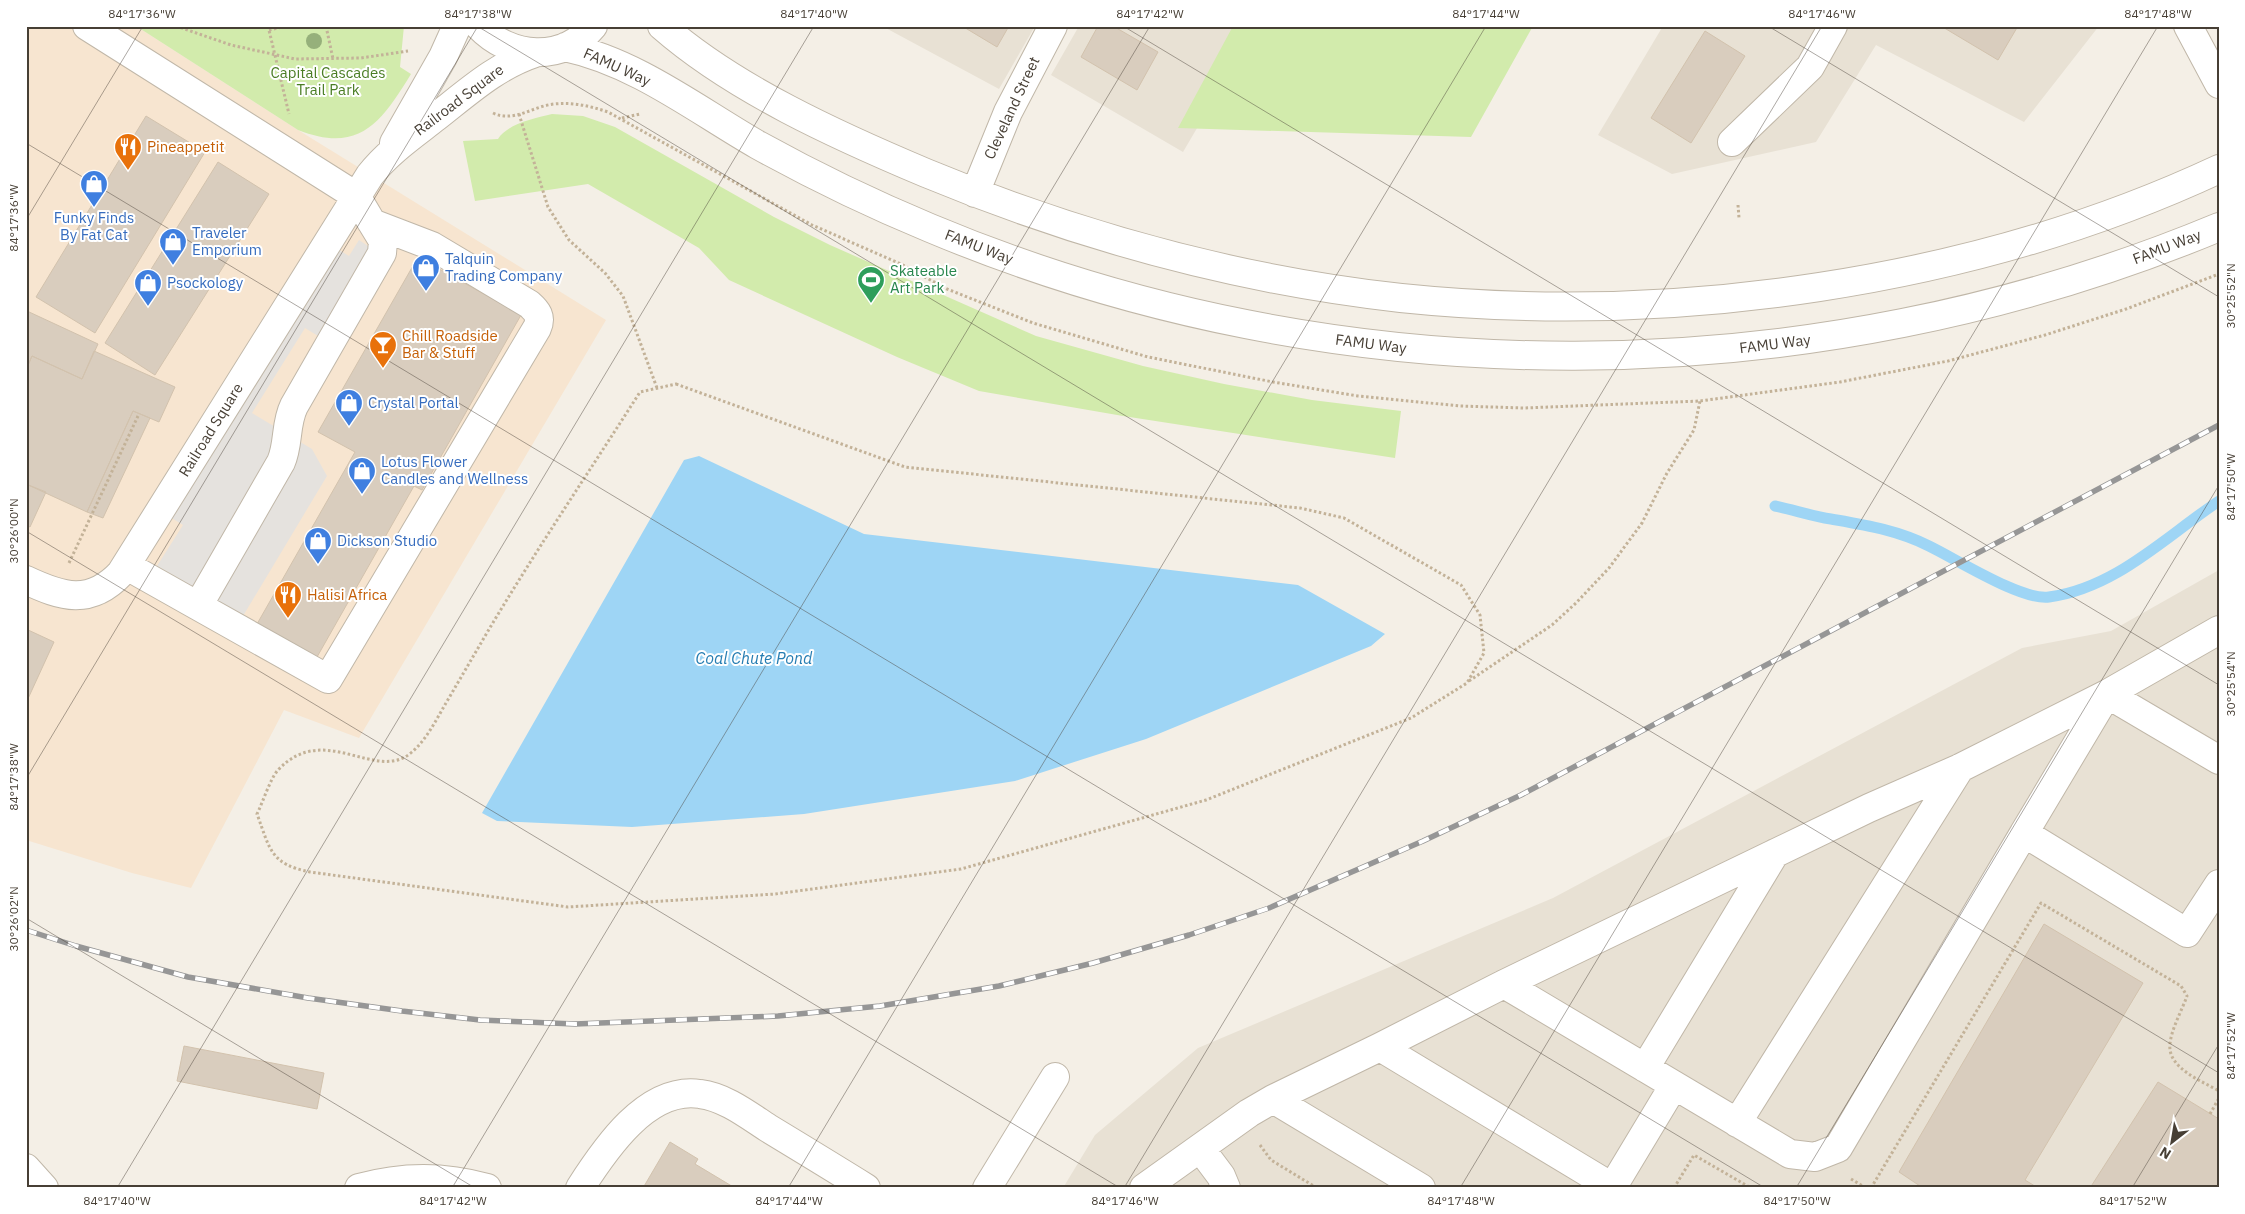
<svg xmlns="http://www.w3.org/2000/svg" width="2245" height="1214" font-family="'IBM Plex Sans',sans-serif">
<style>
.residential{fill:#e8e1d4}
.commercial{fill:#f7e5d0}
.green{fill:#d2ebac}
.parking{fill:#e5e2de}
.water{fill:#9ed5f5}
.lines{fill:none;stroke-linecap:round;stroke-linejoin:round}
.stream{stroke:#9ed5f5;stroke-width:11}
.building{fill:#d9cdbe;stroke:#d2c2ad}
.minor-casing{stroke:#c0b7a8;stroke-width:30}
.path{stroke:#c3b298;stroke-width:3;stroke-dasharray:2.5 2.5;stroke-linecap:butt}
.minor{stroke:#fff;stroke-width:28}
.rail-casing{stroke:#969696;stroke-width:5.5}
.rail{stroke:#fff;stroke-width:4;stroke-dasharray:11;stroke-linecap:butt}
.tree{fill:#96b07b}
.ticks{fill:none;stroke:#473f35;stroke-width:1;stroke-opacity:0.45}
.labels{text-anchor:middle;stroke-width:4;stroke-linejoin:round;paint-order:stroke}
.street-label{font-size:15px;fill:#473f35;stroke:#fff}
.park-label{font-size:15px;fill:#4a7d24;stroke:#fff}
.food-label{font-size:15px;fill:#c56008;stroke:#fff;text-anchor:start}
.shop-label{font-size:15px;fill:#366cbe;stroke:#fff;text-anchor:start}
.leisure-label{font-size:15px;fill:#27864d;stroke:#fff;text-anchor:start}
.water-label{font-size:16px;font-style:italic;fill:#267db2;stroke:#fff}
.neatline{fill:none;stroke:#473f35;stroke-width:2}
.ticks-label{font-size:12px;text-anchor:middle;fill:#473f35}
</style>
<rect width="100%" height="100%" fill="#f4efe6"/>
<path class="residential" d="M882,26H1035L999,89Z
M1079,26H1257L1183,152L1051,75Z
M1663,26H2099L2024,122L1876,45L1816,142L1672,174L1598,135Z
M2219,570V1188H1063L1095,1135L1198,1048L1553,898L2022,648L2111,631Z"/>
<path class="commercial" d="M26,26H136L298,130L606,320L359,738L284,710L191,888L132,873L26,840Z"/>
<path class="green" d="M136,26H404L400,67L411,74C381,123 359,154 298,130Z
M1233,26H1533L1471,137L1178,128Z
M552,114L583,116L615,127L774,217L830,245L1036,336L1143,366L1224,384L1312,400L1401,411L1395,458L1123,416L979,391L897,357L729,280L699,248L588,184L475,201L463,141L498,139C507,124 535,118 552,114Z"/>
<path class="parking" d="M359,240L371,248L318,336L305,328L252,413L312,449L327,476L243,616L157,566L183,525L170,517L336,248L349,256Z"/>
<path class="water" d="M699,456L864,534L1298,585L1385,634L1371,646L1146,739L1015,781L804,814L632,827L497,821L482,813L684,460Z"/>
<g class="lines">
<path class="stream" d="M1775,506C1794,510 1812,516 1831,519C1865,525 1897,530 1929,546C1956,559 2022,601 2049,597C2116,588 2166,536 2219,501"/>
</g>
<path class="building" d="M962,26H1009L997,47Z
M1098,26H1113L1158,52L1137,90L1081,57Z
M1941,26H2018L1998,60Z
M1705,31L1745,56L1691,143L1651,118Z
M146,116L205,152L95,333L36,297Z
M218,162L269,194L155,375L105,343Z
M418,257L521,315L422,490L414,486L317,657L257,624L355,452L318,432Z
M27,311L98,344L82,379L32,356L26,370Z
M94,351L175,387L159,422L133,411L87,512L26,484V370L32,356L82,379Z
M133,411L150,418L103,518L87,512Z
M26,484L46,492L30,527L26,525Z
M26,629L54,642L26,703Z
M2044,924L2143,983L2025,1180L2038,1188H1923L1899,1172Z
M184,1046L324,1073L317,1109L177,1081Z
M2158,1082L2219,1119V1188H2090Z
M670,1142L698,1159L695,1164L735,1188H643Z"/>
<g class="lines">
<defs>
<path id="minor" d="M87,26L356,196L372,223L432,246L529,304C537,311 542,317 537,328L328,679L198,606
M479,26C510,59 563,63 593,26
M662,26C734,89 838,136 926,173C1078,236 1238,280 1401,298C1670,326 1973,284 2219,169
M2188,26L2219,84
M565,47C636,62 697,110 758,145C814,176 872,204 930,228C1340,400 1810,397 2219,227
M1732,142L1810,67L1833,26
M394,143L443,57L457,26
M975,193L1008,112L1053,26
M127,566L198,606L281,462C289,444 285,424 294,406L382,253L383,241L372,223
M26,580C62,597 90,606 121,573L370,175C388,152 413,135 436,117C468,92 496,66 535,53
M2024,833L2107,694L2219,630
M1504,984L1790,1154L1815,1157L1838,1148L2024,833L2187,933L2219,884
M1380,1047L1612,1187
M1645,1068L1775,853
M1273,1099L1421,1188
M1737,1123L1960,768
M1200,1148L1221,1176L1226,1188
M26,1168L44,1188
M359,1188C402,1176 445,1176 487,1188
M580,1188C605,1149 647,1086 700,1094C725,1097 748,1115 768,1128C801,1148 834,1168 866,1188
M987,1188L1055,1077
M1144,1188L1249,1113L1273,1099L1380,1047L1504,984L1869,808L1960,768L2107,694L2219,760
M1612,1188L1674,1085"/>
</defs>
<use href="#minor" class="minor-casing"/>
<path class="path" d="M176,26L231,45L295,59L361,58L408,51
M268,26L289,114
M326,26L333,59
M269,30L287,26
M493,113C514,123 533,106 554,104C573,102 590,106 608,112L812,225L901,264L947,289L1033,323L1148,357L1273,382L1358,396L1460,406L1524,408L1700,401L1840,382L1948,361L2045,335L2126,309L2219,274
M519,114L548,207L569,240L605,273L623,296L657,388
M622,118L640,114
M1738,205L1739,218
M676,384L905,467L1300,508L1344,518L1461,585L1480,615L1484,653L1467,683L1411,718L1206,800L961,869L775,894L568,907L310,872C270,864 270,849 257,814C263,802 270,779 278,770C325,720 376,784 412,752C427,739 436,720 446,703C460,679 474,655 488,631C536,550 589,472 640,392Z
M69,563L138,416
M1469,681L1552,625L1576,603L1609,568L1642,523L1667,473L1694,430L1700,401
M2210,1114L2219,1098
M1260,1145L1271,1160L1317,1188
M1851,1179L1866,1188
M1674,1188L1694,1155L1751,1188
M1871,1188L2041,903L2181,986L2187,996C2182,1010 2171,1030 2170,1044C2167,1068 2202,1081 2219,1091"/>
<use href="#minor" class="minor"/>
<defs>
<path id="rail" d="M26,930L76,946L188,977L308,998L402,1011L480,1020L575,1024L778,1016L880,1006L999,986L1093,963L1189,935L1269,908L1423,841L1521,795L2219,425"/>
</defs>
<use href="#rail" class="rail-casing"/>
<use href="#rail" class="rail"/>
</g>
<circle class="tree" cx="314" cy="41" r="8"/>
<path class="ticks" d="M477,26L2219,1073M1123,26L2219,685M1768,26L2219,297M26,143L1765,1188M26,220L143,26M26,531L1120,1188M26,779L478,26M26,918L475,1188M117,1188L814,26M452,1188L1150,26M788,1188L1486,26M1124,1188L1822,26M1460,1188L2158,26M1796,1188L2219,485M2132,1188L2219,1044"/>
<defs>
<symbol id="restaurant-pin" viewBox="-11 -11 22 30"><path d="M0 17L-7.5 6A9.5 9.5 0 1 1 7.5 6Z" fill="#e8710a" stroke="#fff"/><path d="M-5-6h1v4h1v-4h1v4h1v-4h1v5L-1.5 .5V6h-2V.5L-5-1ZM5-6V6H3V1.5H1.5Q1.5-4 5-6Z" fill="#fff"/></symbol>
<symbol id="shop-pin" viewBox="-11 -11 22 30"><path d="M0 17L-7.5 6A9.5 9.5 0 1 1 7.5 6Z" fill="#3f7fe0" stroke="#fff"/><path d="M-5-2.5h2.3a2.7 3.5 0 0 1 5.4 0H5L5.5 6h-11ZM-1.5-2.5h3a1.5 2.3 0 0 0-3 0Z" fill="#fff"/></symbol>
<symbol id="stadium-pin" viewBox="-11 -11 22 30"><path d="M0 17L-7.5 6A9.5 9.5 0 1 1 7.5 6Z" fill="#2e9e5b" stroke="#fff"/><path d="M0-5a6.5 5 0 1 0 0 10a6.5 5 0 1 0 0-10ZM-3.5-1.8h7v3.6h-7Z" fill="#fff"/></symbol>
<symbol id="bar-pin" viewBox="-11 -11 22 30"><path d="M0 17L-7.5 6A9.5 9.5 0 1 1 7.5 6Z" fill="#e8710a" stroke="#fff"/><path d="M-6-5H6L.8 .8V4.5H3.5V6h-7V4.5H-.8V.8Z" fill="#fff"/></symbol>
</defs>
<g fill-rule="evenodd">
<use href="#restaurant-pin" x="112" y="131" width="32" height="43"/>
<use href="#shop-pin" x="78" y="168" width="32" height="43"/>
<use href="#shop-pin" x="157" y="226" width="32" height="43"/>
<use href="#shop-pin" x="410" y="252" width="32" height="43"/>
<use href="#stadium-pin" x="855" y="264" width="32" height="43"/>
<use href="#shop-pin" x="132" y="267" width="32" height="43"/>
<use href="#bar-pin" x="367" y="329" width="32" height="43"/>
<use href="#shop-pin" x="333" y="387" width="32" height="43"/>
<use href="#shop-pin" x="346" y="455" width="32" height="43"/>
<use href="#shop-pin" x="302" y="525" width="32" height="43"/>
<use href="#restaurant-pin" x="272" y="579" width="32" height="43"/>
</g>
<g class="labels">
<g class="street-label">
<text transform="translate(617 67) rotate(24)" y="5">FAMU Way</text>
<text transform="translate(459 100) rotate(-37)" y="5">Railroad Square</text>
<text transform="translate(1012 108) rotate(-65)" y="5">Cleveland Street</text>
<text transform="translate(979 247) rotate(21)" y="5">FAMU Way</text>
<text transform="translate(2167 247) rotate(-21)" y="5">FAMU Way</text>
<text transform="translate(1371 344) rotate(7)" y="5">FAMU Way</text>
<text transform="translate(1775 344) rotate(-7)" y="5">FAMU Way</text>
<text transform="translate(211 430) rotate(-58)" y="5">Railroad Square</text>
</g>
<g class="park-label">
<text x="328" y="78">Capital Cascades<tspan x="328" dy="17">Trail Park</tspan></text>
</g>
<g class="food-label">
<text x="147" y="152">Pineappetit</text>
<text x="402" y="341">Chill Roadside<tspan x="402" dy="17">Bar &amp; Stuff</tspan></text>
<text x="307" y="600">Halisi Africa</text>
</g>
<g class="shop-label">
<text x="94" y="223" text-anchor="middle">Funky Finds<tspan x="94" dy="17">By Fat Cat</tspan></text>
<text x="192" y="238">Traveler<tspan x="192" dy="17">Emporium</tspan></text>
<text x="445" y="264">Talquin<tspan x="445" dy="17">Trading Company</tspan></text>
<text x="167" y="288">Psockology</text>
<text x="368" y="408">Crystal Portal</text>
<text x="381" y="467">Lotus Flower<tspan x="381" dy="17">Candles and Wellness</tspan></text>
<text x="337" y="546">Dickson Studio</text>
</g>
<g class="leisure-label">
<text x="890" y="276">Skateable<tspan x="890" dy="17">Art Park</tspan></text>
</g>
<g class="water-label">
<text x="754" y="664">Coal Chute Pond</text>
</g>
</g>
<rect width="2245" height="1214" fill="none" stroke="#ffffff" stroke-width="55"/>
<g transform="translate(2172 1142) rotate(211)" stroke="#ffffff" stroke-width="4" paint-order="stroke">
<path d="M0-4L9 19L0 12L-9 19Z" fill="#473f35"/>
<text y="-8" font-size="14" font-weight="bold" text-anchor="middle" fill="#473f35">N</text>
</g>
<rect x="28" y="28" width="2190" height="1158" class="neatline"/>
<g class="ticks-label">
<text x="142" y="18">84°17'36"W</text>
<text x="478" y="18">84°17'38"W</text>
<text x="814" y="18">84°17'40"W</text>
<text x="1150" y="18">84°17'42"W</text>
<text x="1486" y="18">84°17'44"W</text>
<text x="1822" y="18">84°17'46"W</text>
<text x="2158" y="18">84°17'48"W</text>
<text transform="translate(14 218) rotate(-90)" y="4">84°17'36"W</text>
<text transform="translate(2231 296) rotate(-90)" y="4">30°25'52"N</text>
<text transform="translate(2231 487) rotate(-90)" y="4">84°17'50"W</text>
<text transform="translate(14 531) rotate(-90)" y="4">30°26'00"N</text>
<text transform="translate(2231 684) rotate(-90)" y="4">30°25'54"N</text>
<text transform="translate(14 777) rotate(-90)" y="4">84°17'38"W</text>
<text transform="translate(14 919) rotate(-90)" y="4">30°26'02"N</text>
<text transform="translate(2231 1046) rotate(-90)" y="4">84°17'52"W</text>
<text x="117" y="1205">84°17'40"W</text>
<text x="453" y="1205">84°17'42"W</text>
<text x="789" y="1205">84°17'44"W</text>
<text x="1125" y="1205">84°17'46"W</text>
<text x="1461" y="1205">84°17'48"W</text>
<text x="1797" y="1205">84°17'50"W</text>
<text x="2133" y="1205">84°17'52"W</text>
</g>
</svg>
